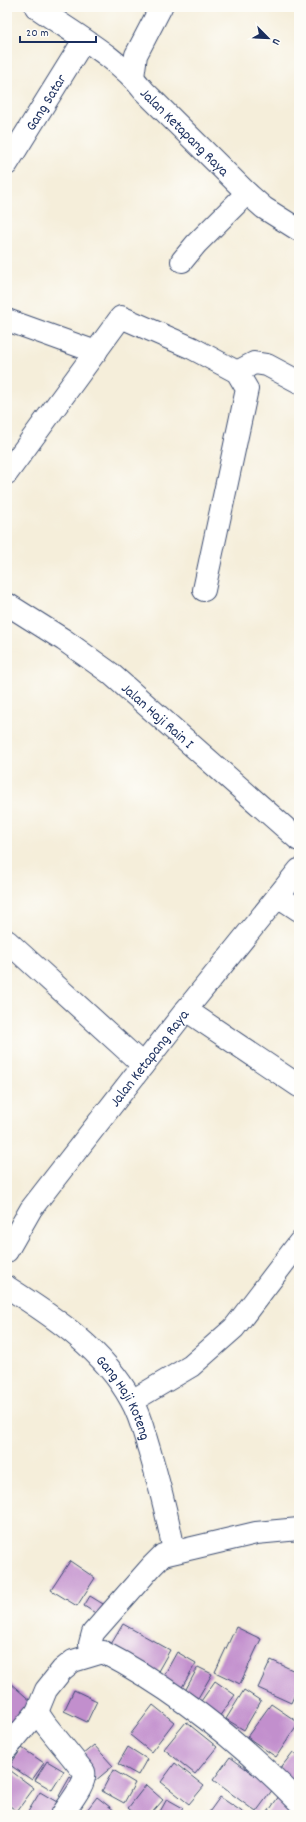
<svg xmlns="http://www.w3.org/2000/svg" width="306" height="1822" font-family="Dekko,sans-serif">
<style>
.building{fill:#c28fcd}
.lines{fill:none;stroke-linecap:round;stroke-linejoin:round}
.minor-casing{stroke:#3c4c71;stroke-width:24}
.minor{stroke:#fff;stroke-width:22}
.labels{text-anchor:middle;stroke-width:3;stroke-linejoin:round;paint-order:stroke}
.street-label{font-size:15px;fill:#1b2f5e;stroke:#fdfcf7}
</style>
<rect width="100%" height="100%" fill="#fdfcf7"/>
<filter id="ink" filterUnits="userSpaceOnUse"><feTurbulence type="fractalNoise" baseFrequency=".025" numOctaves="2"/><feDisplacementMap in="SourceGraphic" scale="8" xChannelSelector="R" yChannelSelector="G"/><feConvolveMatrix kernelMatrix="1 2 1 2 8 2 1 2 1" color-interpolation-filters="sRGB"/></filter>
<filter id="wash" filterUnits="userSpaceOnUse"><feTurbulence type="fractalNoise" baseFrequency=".012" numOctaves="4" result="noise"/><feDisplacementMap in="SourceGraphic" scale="16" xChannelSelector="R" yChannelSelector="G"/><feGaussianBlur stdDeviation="0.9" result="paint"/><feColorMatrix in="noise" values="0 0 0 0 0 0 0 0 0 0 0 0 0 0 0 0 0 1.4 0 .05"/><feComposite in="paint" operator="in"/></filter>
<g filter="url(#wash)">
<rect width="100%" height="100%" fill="#f5eeda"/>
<g id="blocks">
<path class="building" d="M70,1561L95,1578L77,1606L51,1590Z
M90,1596L108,1607L102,1617L84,1606Z
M123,1624L170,1650L157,1673L110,1646Z
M236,1627L261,1639L240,1684L215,1672Z
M177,1652L196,1663L181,1689L162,1679Z
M271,1660L299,1673V1685L291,1703L258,1688Z
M198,1667L212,1674L198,1698L185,1691Z
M215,1681L235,1695L216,1721L197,1707Z
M9,1682L33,1703L10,1730L7,1728V1684Z
M74,1690L97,1701L87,1722L64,1711Z
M244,1690L261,1701L244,1730L226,1719Z
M271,1704L299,1723L276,1757L247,1737Z
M153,1705L174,1722L151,1752L130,1735Z
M186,1722L217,1747L195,1774L164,1749Z
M94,1745L113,1766L95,1781L76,1760Z
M128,1747L147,1759L138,1775L118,1764Z
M22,1748L44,1763L32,1780L10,1765Z
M293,1752L299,1757V1791L276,1774Z
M230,1757L273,1789L256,1812L213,1780Z
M47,1761L64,1771L52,1790L35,1780Z
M175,1763L204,1786L189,1804L161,1782Z
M7,1768L34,1788L17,1811L7,1804Z
M113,1770L135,1783L124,1803L102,1791Z
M70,1777L78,1782L67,1801L59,1796Z
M146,1785L163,1800L150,1815H136L128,1808Z
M40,1792L62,1805L57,1815H26Z
M279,1796L299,1810V1815H266Z
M97,1797L115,1811L112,1815H83Z
M220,1797L247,1815H207Z
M167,1799L183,1808L179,1815H158Z"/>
</g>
</g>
<g filter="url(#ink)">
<use href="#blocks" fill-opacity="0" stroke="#3c4c71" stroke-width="1"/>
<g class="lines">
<defs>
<g id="minor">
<path id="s1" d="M36,7C71,32 118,57 144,91L247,193L264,208L299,230"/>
<path d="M133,77L136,55L161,7"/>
<path id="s2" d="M7,164L84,40"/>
<path d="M182,261L196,244L247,193"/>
<path d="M7,320L96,352"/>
<path d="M237,372L254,363L267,365L299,382"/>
<path d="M7,473L121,317L192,348L237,372L247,389L204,590"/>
<path id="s3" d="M7,604L64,640L110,673L299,840"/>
<path d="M278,896L299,910"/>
<path d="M7,941L143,1065"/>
<path d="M186,1010L299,1086"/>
<path id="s4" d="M7,1251L31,1209L186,1010L299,870"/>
<path id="s5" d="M7,1287C54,1317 104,1350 131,1400C140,1415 144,1433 149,1449C159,1483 168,1517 174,1552"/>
<path d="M132,1401L191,1366L234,1328L299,1243"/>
<path d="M93,1654L90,1644L93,1633L152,1566L163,1555L256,1533L299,1529"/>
<path d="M37,1712L46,1725L84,1772C87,1783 68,1805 62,1815"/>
<path d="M7,1748L37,1712L46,1690L62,1670L73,1661L103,1652C176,1690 241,1743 299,1802"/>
</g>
</defs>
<use href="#minor" class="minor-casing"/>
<use href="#minor" class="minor"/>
</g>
</g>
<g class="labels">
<g class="street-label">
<text dy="5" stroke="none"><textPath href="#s2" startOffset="73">Gang Satar</textPath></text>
<text dy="5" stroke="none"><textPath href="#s1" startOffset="195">Jalan Ketapang Raya</textPath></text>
<text dy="5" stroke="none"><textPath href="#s3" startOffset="188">Jalan Haji Rain I</textPath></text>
<text dy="5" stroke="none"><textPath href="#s4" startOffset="240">Jalan Ketapang Raya</textPath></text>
<text dy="5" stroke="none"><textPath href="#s5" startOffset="164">Gang Haji Koteng</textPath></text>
</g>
</g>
<rect width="306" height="1822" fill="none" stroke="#fdfcf7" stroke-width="24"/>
<g transform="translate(268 38) rotate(114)" stroke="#fdfcf7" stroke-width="3" paint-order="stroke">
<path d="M0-3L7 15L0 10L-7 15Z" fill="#1b2f5e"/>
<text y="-6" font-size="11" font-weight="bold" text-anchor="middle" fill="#1b2f5e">U</text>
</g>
<path d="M20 36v6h76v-6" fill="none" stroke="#1b2f5e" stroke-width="2"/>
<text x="26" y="36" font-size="12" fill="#1b2f5e" stroke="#fdfcf7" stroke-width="3" paint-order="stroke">20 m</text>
</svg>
